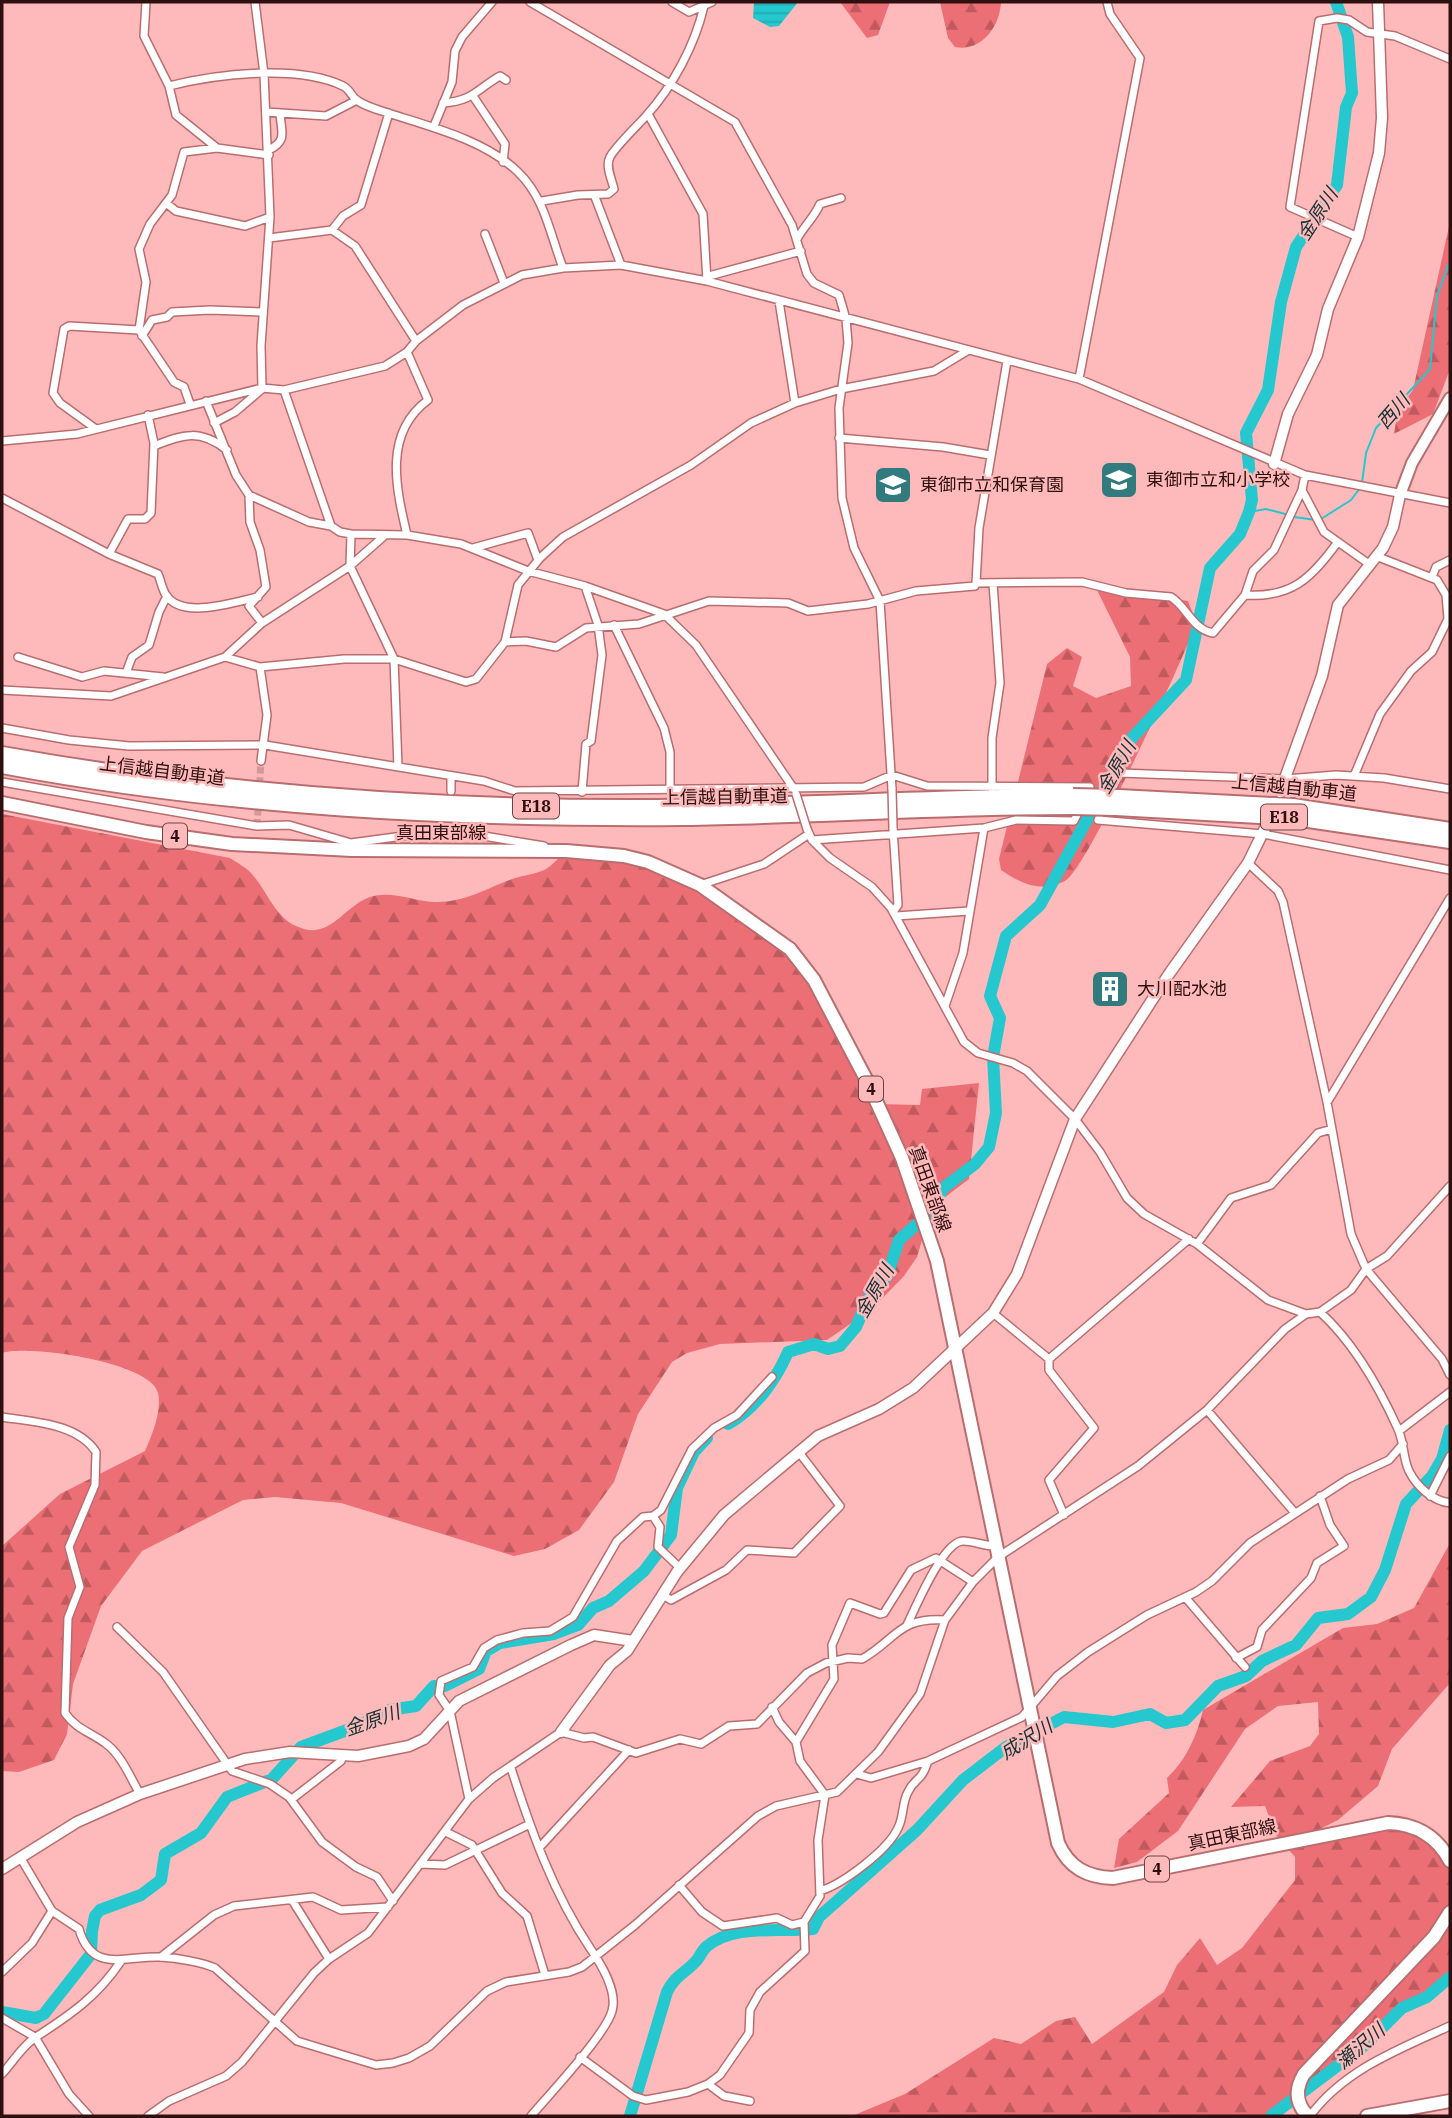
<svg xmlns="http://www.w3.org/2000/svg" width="1452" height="2118" font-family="'IBM Plex Serif','Noto Sans JP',serif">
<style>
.forest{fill:url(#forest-firs)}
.water{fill:url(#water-rules)}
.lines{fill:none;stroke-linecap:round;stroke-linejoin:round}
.stream{stroke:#24c8ce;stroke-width:2}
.river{stroke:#24c8ce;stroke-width:12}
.minor-tunnel{stroke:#d49898;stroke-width:7;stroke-dasharray:7 3.5;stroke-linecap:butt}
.minor-casing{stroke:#ba6d6f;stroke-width:10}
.tertiary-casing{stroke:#ba6d6f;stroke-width:13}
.secondary-casing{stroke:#ba6d6f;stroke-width:14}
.primary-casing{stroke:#ba6d6f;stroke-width:16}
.motorway-casing{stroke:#ba6d6f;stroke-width:18}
.minor{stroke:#fff;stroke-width:7}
.tertiary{stroke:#fff;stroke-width:10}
.secondary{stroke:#fff;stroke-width:10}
.primary{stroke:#fff;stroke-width:12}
.motorway{stroke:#fff;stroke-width:14}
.minor-bridge-casing{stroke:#ba6d6f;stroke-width:10;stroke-linecap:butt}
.motorway-bridge-casing{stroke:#ba6d6f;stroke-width:18;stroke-linecap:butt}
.minor-bridge{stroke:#fff;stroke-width:7}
.motorway-bridge{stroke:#fff;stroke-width:14}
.labels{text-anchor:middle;stroke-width:5;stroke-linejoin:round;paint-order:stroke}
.shield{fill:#febaba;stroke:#6c4344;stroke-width:2}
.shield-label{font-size:16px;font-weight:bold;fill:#2e1011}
.poi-label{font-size:18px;fill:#2e1011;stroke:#febaba;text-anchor:start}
.street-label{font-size:18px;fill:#2e1011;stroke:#febaba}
.water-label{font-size:19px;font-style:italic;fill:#133234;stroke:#febaba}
</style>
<defs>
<pattern id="forest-firs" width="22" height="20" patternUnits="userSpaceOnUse" patternTransform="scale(1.75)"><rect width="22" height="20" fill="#ec6f76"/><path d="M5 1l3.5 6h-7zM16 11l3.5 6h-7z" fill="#c05a5f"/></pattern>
<pattern id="water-rules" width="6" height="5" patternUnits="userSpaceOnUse" patternTransform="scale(1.75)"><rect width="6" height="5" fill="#24c8ce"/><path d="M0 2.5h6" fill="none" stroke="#21abb0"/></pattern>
</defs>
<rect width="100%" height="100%" fill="#febaba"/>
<path class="forest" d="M840,2H890L878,35L867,38Z
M940,2H1001C1000,27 981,52 955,47L948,38Z
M1450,222V369L1433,414L1394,434L1398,410L1413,390Z
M1095,586L1188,601L1194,617L1192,634C1179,667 1086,871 1065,881C1042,893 1021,884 1001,870L999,859L1047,664L1067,648L1082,657L1073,686L1096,698L1131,686L1130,657Z
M2,814L230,858C237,863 246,867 251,873C267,890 274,916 296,926C330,942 342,907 370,897C391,890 413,901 434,902C465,903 487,888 515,878C525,875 537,874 546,869C553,865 560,856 566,851L667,870L790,949L878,1104L920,1105L922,1089L979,1083L969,1179L932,1207L917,1257L904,1276L872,1309L827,1340L720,1344L687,1353L672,1362L638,1414L614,1482L579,1530L545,1549L514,1556L341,1503L275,1497L243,1500L142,1551L101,1606L73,1684L67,1734L54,1760L19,1772L2,1771V1546L60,1494L145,1451C152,1435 162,1411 158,1393C152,1362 27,1344 2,1353Z
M1450,1543V1683L1392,1749L1378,1786L1338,1820L1304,1837L1374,1824L1419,1829L1450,1861V1970L1369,2039L1355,2059L1306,2093L1266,2116H852L905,2094L994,2038L1021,2044L1056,2021L1075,2017L1092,2044L1164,1992L1177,1965L1200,1938L1217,1965L1242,1948L1295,1880V1857L1276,1835L1265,1806L1231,1807L1270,1761L1310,1746L1319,1734L1318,1702L1278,1706L1245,1729L1178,1831L1137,1862L1114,1868L1119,1839L1169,1793L1167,1778C1186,1760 1197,1736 1203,1710L1343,1628L1377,1624L1414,1608Z"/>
<path class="water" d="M754,2H798L779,26L770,27L753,18Z"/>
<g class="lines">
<path class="stream" d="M1362,483L1366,453L1376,428L1430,369L1437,295L1450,261
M1249,512L1266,509L1289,515
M1294,517L1316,520
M1321,519L1351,500L1360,488"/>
<path class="river" d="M728,1424C755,1409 776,1380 788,1352L814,1344L828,1349L840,1346L856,1327L869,1297L887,1276L899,1240L935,1208L942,1189L975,1164L989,1147L996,1113L993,1057L1000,1018L990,996L1006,936L1040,905L1132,738L1186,680L1210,568L1240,534L1249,512L1252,500L1246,433L1268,390L1281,302L1296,247L1337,185L1346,107L1352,93L1348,37L1336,2
M2,2012L36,2018L44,2014L91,1954L92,1931L95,1916L100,1910L141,1895L161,1880L165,1854L201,1833L227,1797L272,1779L301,1747L358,1726L389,1710L416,1706L434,1686H445L479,1669L486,1651L500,1643L554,1634L578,1625L593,1608L609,1601L644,1571L671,1535L677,1488L694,1452L707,1438
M630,2116L667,1992C674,1976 687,1972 697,1960C700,1956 702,1951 706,1947C734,1923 780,1933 813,1929L819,1917L917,1830L963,1780L1006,1747L1064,1717L1113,1722L1150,1714L1166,1723L1185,1720L1218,1686L1246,1676L1262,1661L1296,1645L1318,1618L1348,1614L1371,1597L1385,1570L1406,1504L1432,1476L1442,1459L1450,1430
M1271,2116L1365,2045L1402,2008L1427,1997L1450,1977"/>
<path class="minor-tunnel" d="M257,826L261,761"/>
<defs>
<path id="minor" d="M146,2L144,36L169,86L176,115L217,148
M255,2L264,74L270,217L261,346L262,388
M530,2L735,122L792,225L807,274L814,283L839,295L846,319L848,343L839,408L842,498L854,548L880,601L892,789
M672,2L689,12L712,2
M169,86C217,74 298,64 343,86C350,89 352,98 358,101C367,107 379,110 388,113C431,127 485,140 518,172C545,198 550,234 563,268
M473,96L505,144L503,162
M443,103C473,101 477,89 500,76L506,80
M266,112L326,116L357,100
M648,114L703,214L707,281
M434,126L452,82L455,51L462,37L492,2
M269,150C288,140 281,132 280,113
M595,197L621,265
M542,201L578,195L608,194L614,189C612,180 605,166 610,157C615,147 637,126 646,116C673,86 695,45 704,6
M166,203L176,211L245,226L270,217
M332,230L343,216L361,205L389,113
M485,234L504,283
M1358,237L1290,207L1319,21L1337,18L1349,20L1367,32L1395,36L1450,59
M269,238L332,230L355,246L416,341
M797,239C804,226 814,218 820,204L841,198
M709,276L801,251
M779,301L795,403
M142,336L152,320L167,317L172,312L210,310L263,312
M407,352L428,400C383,433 396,488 407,535
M1079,379L1140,58L1110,14L1107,2
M284,390L331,526L340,532L351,534L407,535L461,544L528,571L585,586L664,614L696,645L794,789
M206,401L236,475L249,495L250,522L260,550L266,587L249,606L262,623
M190,404L184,387L174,382L139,330L146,282L139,249L150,224L172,195L184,152L217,148L269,155
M214,423L235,412L262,389
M96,429L60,403L53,393L64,329L69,326L139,330
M839,438L943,447L990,455
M2,441L77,434L262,388L284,390L385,366L407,352L416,341L463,305L522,275L563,268L621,265L707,281L1079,379L1305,475L1450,503
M154,446C184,434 200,429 227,450
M1302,490L1324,532L1369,564
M249,495L309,522L331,526
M2,498L109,554L158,574C161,581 162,589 166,595C182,620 235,602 258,597
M351,534L350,566L394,659L398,767
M473,548L528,533L538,560
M109,554L128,519H145L151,513L154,443L148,415
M1432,577L1436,567L1450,560
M976,583L979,528L1007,361
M1245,595C1291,598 1311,579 1337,543
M614,625L664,728L670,752V788
M505,642L526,641L556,647L586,628L639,624L709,601L788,603L808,611L868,604L916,591L975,586L976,583L1082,582L1126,593L1171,597C1187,607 1192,629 1213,633L1245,595L1253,571L1274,550L1302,490L1305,475
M18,657L82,677L104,671L163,677
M225,657L260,667L344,659H394L466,682L476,679L505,642L518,585L540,558L563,537L691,465L751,423L795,403L841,389L934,371L967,351
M260,667L267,715L261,761
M126,673L132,657L149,645L159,612L167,596
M2,690L111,696L225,657L262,623L350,566L383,537
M2,728L69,740L129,746L265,745L484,781L515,791L864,787L892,775L927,786L1090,787L1086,796
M1354,776L1380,714L1411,671L1432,652L1448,619L1446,595L1437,580L1376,556
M2,782L257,826L289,825L351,843L448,830L544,846
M992,788V738L1000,683L993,583
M451,791V776
M582,792L586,744L591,741L602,655L598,625L585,586
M1108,797L1120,773L1286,779L1336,775L1384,778L1450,789
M1103,808L1098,820L1263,834L1450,870
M807,829L812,840L830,858L872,887L891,908L964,1042L978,1053L1013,1063L1027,1071L1075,1119L1100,1152L1127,1198L1144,1214L1197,1244L1268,1300L1306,1314
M893,829L898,905L893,912
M812,840L984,828L1016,820L1074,821L1081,807
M1248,863L1278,891L1283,902L1327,1102L1351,1234L1366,1269L1442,1359L1450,1375
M700,885L764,864L809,834
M896,916L969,911
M945,1006L963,953L984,828
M1328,1101L1450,898
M1197,1244L1231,1198L1271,1185L1318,1133L1332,1129
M1320,1312C1354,1343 1379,1387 1398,1429C1404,1442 1403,1459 1409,1471C1417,1487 1433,1501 1450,1503
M993,1313L1049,1359L1189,1239
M1049,1359V1370L1094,1428L1049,1480L1064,1515
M1207,1410L1295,1513
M2,1417C33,1422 77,1423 96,1452L95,1485L69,1547L80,1587L68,1618L65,1713C76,1729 90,1732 105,1743C121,1754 130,1777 140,1794
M1399,1431L1450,1392
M1430,1496L1450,1456
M653,1516L660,1527L658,1547L680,1568
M663,1595L671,1600L726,1570L747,1550L794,1553L840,1506L798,1451
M1185,1597L1245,1667
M907,1625C915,1609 943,1541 963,1541C973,1541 985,1546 995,1546
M117,1627L163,1672L232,1771L270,1784L289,1797L322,1842L356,1867L377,1877L393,1901
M1236,1658L1257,1647L1262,1630L1311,1578L1317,1563L1344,1546L1330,1525L1320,1496
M796,1742L834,1679L832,1645L850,1603L880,1614L884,1613L911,1570L936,1558L973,1582
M511,1768C531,1830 553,1893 590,1948C601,1964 618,1991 612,2011C606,2034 549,2095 531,2116
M857,1774L871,1778L928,1761L1022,1717L1057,1676L1088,1652L1147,1615L1196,1592L1212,1581L1250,1543L1348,1479L1389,1460L1403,1444
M292,1799L341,1761L343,1754
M469,1799L450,1711L439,1695L441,1681L473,1667L484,1648L497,1640L523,1633L550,1631L573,1617L617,1541L643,1517L653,1516L661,1510L692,1449L714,1428L737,1415L772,1377
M446,1832L472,1845L502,1893L527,1916L545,1975
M539,1848L629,1750
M20,1857L52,1911L79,1929C92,1975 127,1955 161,1957C177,1958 201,1962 215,1968L297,2041L376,2065L393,2063L409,2058L430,2046L487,1991L506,1982L569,1972L582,1967L635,1925L758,1816L776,1806L837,1792L878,1752L920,1694L945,1620L973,1582L998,1557L1138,1466L1207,1410L1285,1329L1306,1314L1320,1312L1351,1290L1366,1269L1387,1256L1450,1186
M420,1864L445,1865L530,1824
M679,1885L702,1912L723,1926L777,1918L792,1925L804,1922
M820,1891C843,1884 888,1850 898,1828C904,1817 902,1802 908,1792C915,1777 921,1783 928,1761
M292,1900L329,1959
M161,1957L214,1915L234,1906L313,1897L341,1910L388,1907
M2,1972L32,1943L52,1911
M2,2018L35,2037L69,2094L89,2116
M580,2057L633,2096L646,2100L688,2092L708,2084L720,2075L749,2033L750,2010L760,1992L805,1951L804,1922L820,1896L818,1840L825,1795L800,1761L796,1742L779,1722L772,1707
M2,2074C12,2063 23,2045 36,2037C70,2015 98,1996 121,1961
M708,2084L724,2096L750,2101
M148,2116L169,2101L226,2076L242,2062L314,1973L329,1959L368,1933L469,1799L493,1778L561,1732L584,1738L593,1737L636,1753L680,1739L701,1744L729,1726L757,1724L807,1673L826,1663L848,1658L862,1659C896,1640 898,1617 945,1620
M1310,2116C1344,2070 1399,2049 1450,2026"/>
<path id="tertiary" d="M1274,464L1288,414L1317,355L1328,309L1358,237L1379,153L1382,118L1378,2
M1280,792L1322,676L1338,605L1383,548L1393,527L1400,495
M561,1732L610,1665L627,1651L677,1572L724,1515L818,1436L879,1409L913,1388L993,1313L1017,1274L1075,1119L1169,974L1248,863L1268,822
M2,1869L77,1822L140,1794L245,1759L290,1752L358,1756L409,1746L424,1739L459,1701L571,1645L594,1635L633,1641"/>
<path id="secondary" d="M1400,495L1412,463L1450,398"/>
<path id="primary" d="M2,803L146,832L232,844L352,850L566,851L624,856L648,862L700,885L790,949L814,980L867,1081L902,1158L937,1261L1058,1843C1069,1868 1087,1877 1113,1878L1388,1823C1416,1824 1437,1836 1450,1861
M1308,2116C1295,2103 1295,2089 1304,2074L1434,1937L1450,1912
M1367,2116L1450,2101"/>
<path id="motorway" d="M2,754C209,791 420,807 630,807C778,807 925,797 1073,796
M2,766C226,808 456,820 684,818C813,816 942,807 1072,807
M1119,797L1293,806L1450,830
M1116,808L1295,818L1450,841"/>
</defs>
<use href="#minor" class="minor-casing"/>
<use href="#tertiary" class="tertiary-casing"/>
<use href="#secondary" class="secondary-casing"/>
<use href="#primary" class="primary-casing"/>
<use href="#motorway" class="motorway-casing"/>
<use href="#minor" class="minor"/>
<use href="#tertiary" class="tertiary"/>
<use href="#secondary" class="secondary"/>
<use href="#primary" class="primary"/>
<use href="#motorway" class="motorway"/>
<defs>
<path id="minor-bridge" d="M892,789L893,828
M796,794L807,829"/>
<path id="motorway-bridge" d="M1073,796L1119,797
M1072,807L1116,808"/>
</defs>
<use href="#minor-bridge" class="minor-bridge-casing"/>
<use href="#motorway-bridge" class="motorway-bridge-casing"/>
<use href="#minor-bridge" class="minor-bridge"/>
<use href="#motorway-bridge" class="motorway-bridge"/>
</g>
<defs>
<symbol id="school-square" viewBox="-11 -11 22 22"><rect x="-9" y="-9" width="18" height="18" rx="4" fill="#317a7d" stroke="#febaba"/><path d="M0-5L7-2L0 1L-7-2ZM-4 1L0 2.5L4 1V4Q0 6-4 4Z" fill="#fff"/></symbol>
<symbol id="building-square" viewBox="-11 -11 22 22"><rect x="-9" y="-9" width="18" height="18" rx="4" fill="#317a7d" stroke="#febaba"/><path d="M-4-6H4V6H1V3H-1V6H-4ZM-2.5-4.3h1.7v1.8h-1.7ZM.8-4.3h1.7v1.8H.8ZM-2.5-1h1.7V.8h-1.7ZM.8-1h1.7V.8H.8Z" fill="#fff"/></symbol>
</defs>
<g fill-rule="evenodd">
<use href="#school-square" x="1097" y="458" width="44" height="44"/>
<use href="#school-square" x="871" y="463" width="44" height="44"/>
<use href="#building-square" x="1088" y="967" width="44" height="44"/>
</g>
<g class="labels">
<g class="shield">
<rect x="513" y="793.5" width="46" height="25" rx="5"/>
<rect x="1261" y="804.5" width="46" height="25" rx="5"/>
<rect x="163" y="823.5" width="24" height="25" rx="5"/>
<rect x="859" y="1076.5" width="24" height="25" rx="5"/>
<rect x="1145" y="1856.5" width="24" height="25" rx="5"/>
</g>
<g class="shield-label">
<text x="536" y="812">E18</text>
<text x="1284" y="823">E18</text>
<text x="175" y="842">4</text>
<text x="871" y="1095">4</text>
<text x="1157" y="1875">4</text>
</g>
<g class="poi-label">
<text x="1146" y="486">東御市立和小学校</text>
<text x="920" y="491">東御市立和保育園</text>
<text x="1137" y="995">大川配水池</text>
</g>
<g class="street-label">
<text transform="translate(162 771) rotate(7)" y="6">上信越自動車道</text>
<text transform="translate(1294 788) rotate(6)" y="6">上信越自動車道</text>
<text transform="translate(725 797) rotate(-1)" y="6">上信越自動車道</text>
<text x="441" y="839">真田東部線</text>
<text transform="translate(930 1189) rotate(70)" y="6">真田東部線</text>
<text transform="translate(1232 1835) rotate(-12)" y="6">真田東部線</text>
</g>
<g class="water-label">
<text transform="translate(1317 214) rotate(-57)" y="7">金原川</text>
<text transform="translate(1393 411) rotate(-49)" y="7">西川</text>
<text transform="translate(1116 767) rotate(-60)" y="7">金原川</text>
<text transform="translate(874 1291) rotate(-60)" y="7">金原川</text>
<text transform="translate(372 1720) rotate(-19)" y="7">金原川</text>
<text transform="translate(1026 1739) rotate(-32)" y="7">成沢川</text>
<text transform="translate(1360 2046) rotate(-41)" y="7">瀬沢川</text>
</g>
</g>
<rect width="1452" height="2118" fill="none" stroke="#2e1011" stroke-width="7"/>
</svg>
